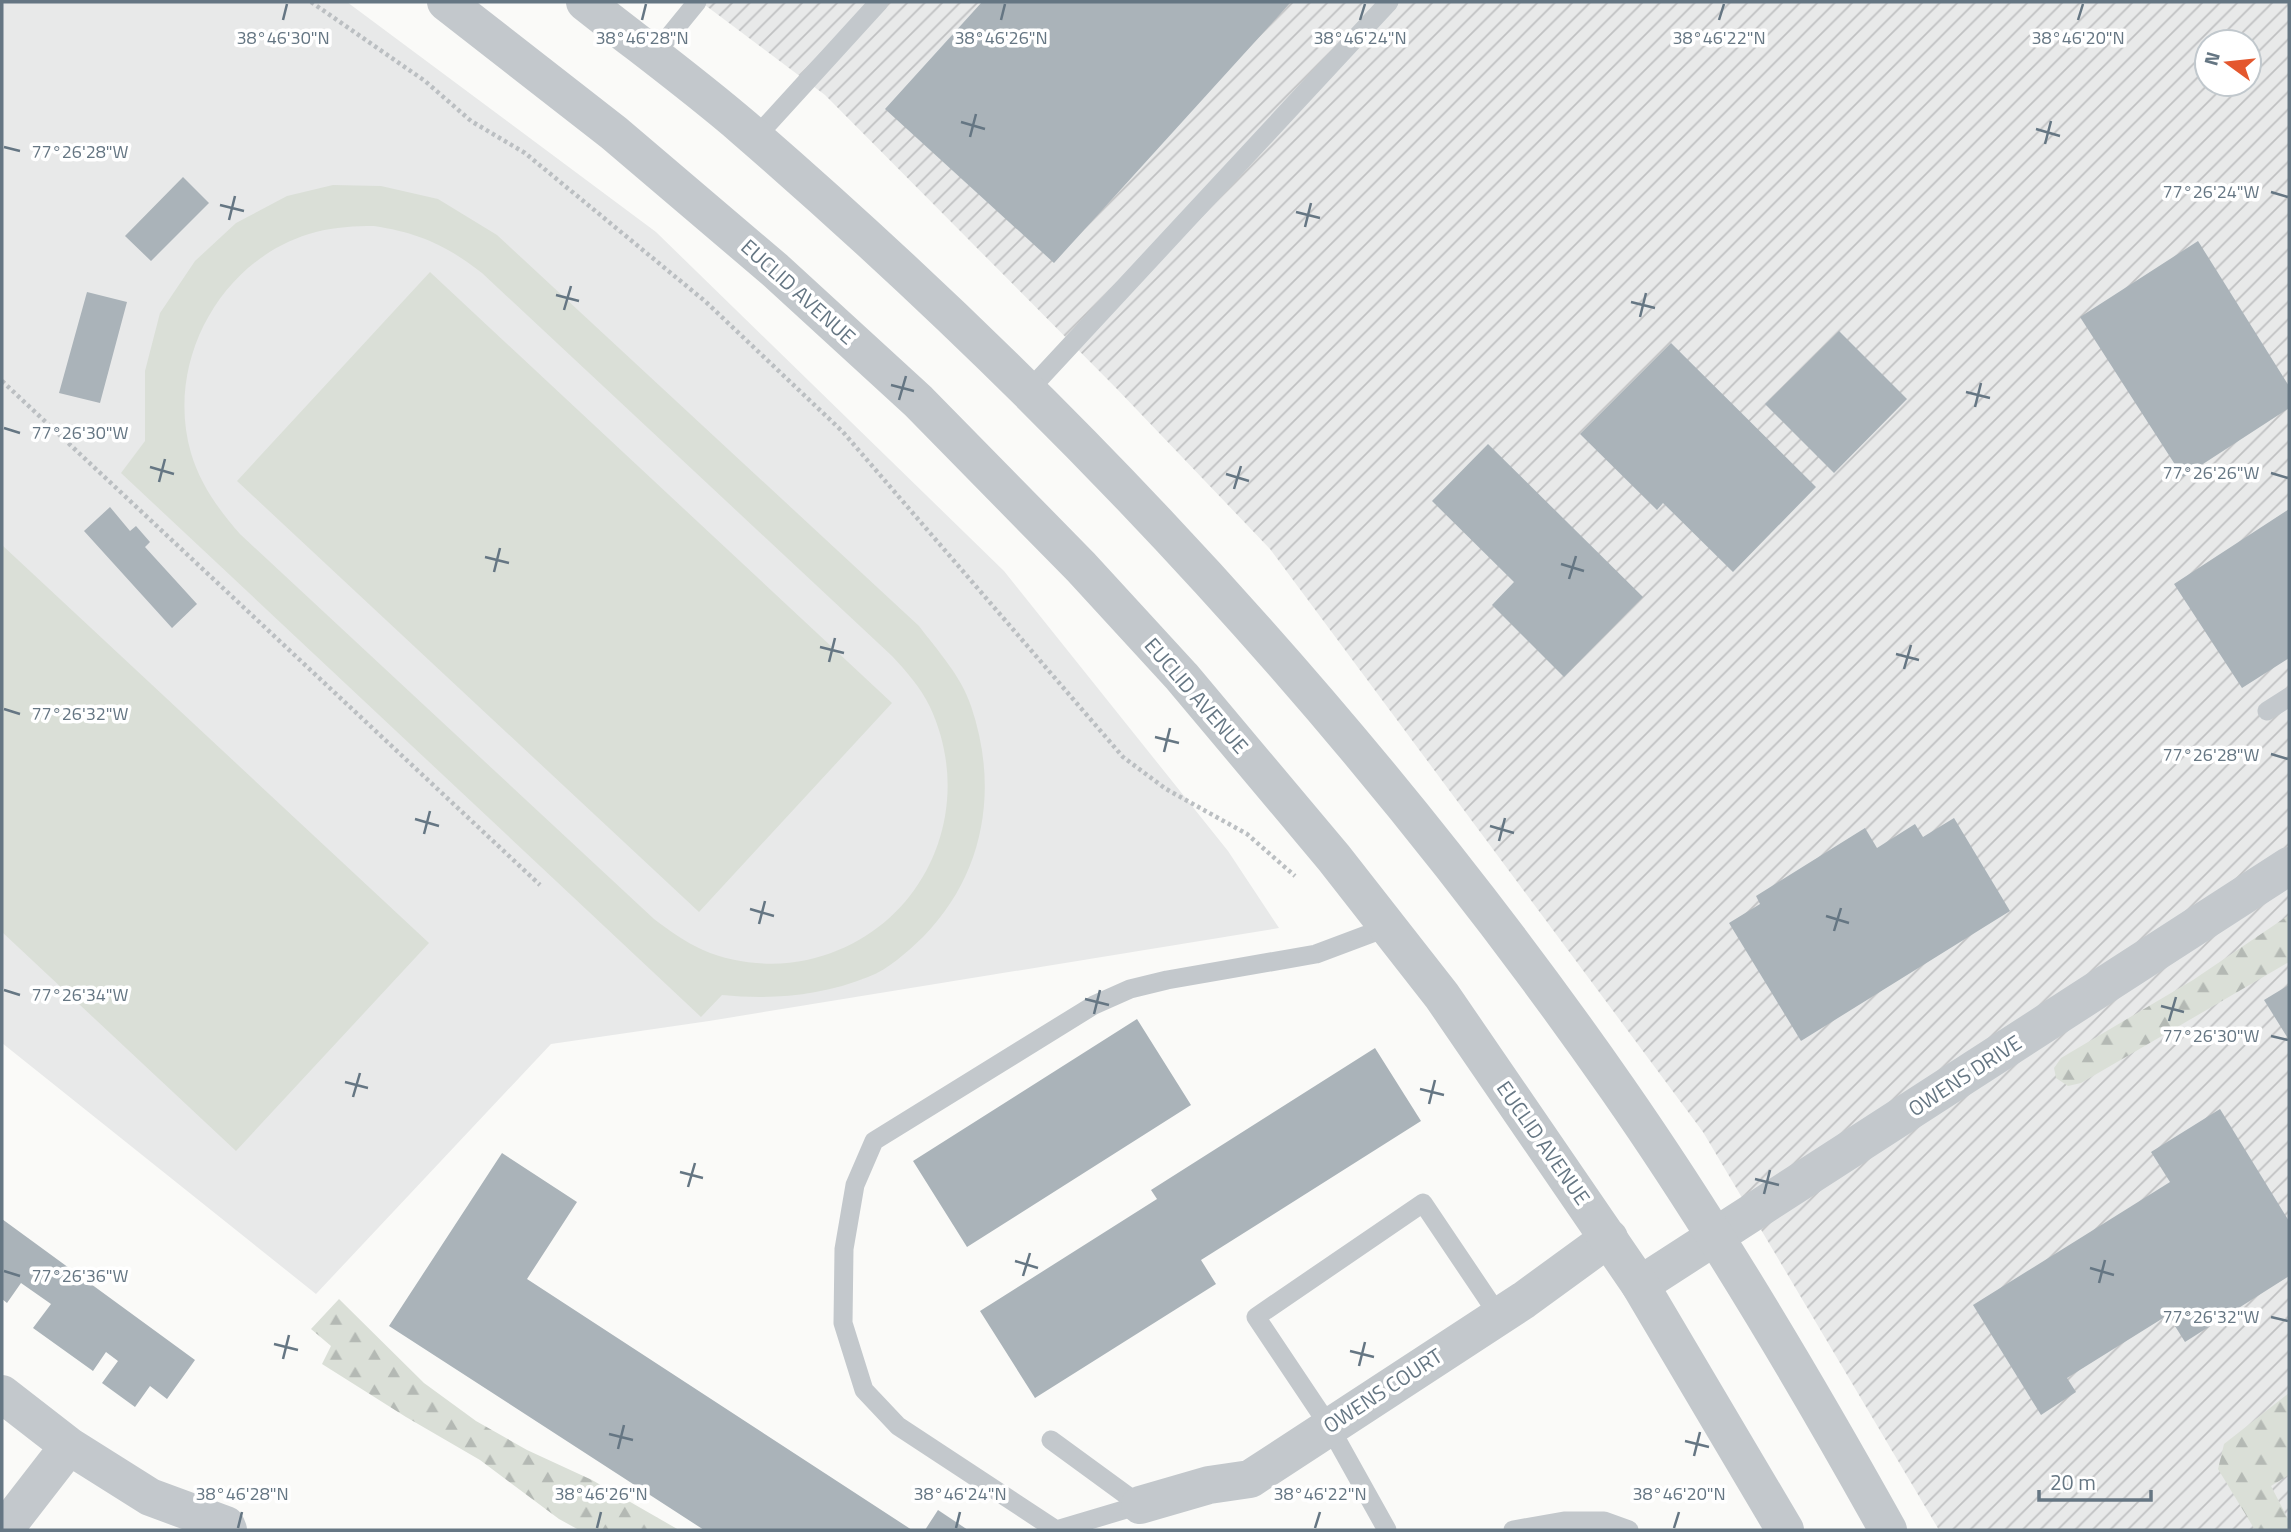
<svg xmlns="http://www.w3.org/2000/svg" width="2291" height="1532" font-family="'Titillium Web',sans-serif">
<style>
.built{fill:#e8e9e9}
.industrial{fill:url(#industrial-furrows);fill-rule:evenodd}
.grass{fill:#dadfd7;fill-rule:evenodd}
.forest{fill:url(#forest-firs)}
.building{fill:#aab3b9}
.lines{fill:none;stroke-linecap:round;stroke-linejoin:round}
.path{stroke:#bbbfc2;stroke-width:4.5;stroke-dasharray:3.5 3.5;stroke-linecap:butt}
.service{stroke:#c3c8cc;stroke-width:19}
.minor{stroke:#c3c8cc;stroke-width:38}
.tertiary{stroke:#c3c8cc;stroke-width:38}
.ticks{fill:none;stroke:#657683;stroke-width:2.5}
.labels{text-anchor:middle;stroke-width:7;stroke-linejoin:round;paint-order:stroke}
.street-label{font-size:21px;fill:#657683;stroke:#fff}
.ticks-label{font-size:18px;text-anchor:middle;fill:#657683;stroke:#fff;stroke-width:7;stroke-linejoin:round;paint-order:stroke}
</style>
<defs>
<pattern id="industrial-furrows" width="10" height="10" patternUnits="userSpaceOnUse" patternTransform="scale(1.75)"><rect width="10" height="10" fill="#e8e9e9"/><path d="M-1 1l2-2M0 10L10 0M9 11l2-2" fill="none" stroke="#c0c1c2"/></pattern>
<pattern id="forest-firs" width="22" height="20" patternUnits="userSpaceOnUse" patternTransform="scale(1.75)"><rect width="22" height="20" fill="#dadfd7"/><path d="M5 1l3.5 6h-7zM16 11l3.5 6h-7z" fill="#b4b9b4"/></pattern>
</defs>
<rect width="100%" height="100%" fill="#fafaf8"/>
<path class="built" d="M2,2H347L656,232L1004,571L1228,851L1279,928L709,1021L551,1044L316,1294L2,1043Z"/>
<path class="industrial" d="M701,2H2289V1530H1939L1703,1132L1270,549L1117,389L825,95ZM2207,42H2249V84H2207Z"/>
<path class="grass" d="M333,185L381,186L438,199L497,235L919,626C938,651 961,676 971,706C999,788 985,874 923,937C906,953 889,969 868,977C821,996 771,1000 722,995L701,1017L121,473L145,441V371L160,313L195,261L236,223L287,196ZM374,226C419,233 446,245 482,273L892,656C907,672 921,688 930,707C979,812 922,935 807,960C774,967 735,964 703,950C685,942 670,931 654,919L240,534C219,510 200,484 191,453C164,360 223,256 316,232C335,227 355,226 374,226Z
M430,272L892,703L699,912L237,481Z
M2,545L429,943L236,1151L2,932Z"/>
<path class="forest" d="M2289,915V962L2081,1083L2068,1086L2056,1078L2054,1068L2061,1058L2193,980Z
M339,1299L424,1383L476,1421L527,1450L592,1480L679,1530H579L559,1519L480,1460L406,1417L322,1364L331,1346L311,1329Z
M2289,1393V1475L2271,1486L2289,1521V1530H2255L2218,1469L2224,1444Z"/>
<path class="building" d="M982,2H1291L1054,263L885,109Z
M183,177L209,203L151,261L125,236Z
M2198,241L2289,386V408L2183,477L2080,317Z
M87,292L127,302L100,403L59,393Z
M1839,331L1907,399L1834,473L1765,404Z
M1671,343L1816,487L1733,572L1663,503L1657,510L1580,434Z
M1488,444L1643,597L1564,677L1492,605L1514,582L1432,501Z
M110,507L130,531L136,526L150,542L145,547L197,604L172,628L84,531Z
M2289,509V658L2242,688L2174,584Z
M1954,818L2010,911L1801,1041L1729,923L1760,904L1756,896L1865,828L1877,848L1915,824L1923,837Z
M2289,985V1040L2264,1000Z
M1137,1019L1191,1105L967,1247L913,1161Z
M1375,1048L1421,1121L1201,1260L1216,1284L1035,1398L980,1311L1157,1199L1151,1190Z
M2220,1109L2289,1221V1276L2185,1342L2168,1315L2067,1378L2076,1392L2041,1415L1973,1305L2170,1182L2151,1152Z
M502,1153L577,1202L527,1279L912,1530H704L389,1326Z
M2,1219L195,1360L167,1399L150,1386L135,1407L102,1383L118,1361L106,1352L93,1371L33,1328L51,1304L21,1283L7,1303L2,1299Z
M938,1510L968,1530H925Z"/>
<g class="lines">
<path class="path" d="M311,2L425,81L471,121L525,153L706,302L843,432L1123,757L1166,789L1247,834L1295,876
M2,381L540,885"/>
<path class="service" d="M653,56L697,2
M755,138L879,2
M1029,390L1389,2
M2267,711L2289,697
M1051,1440L1140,1505
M1056,1530L898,1426L864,1390L843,1323L844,1249L855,1185L874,1141L1094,1005L1130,989L1167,980L1316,954L1388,927
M1056,1530L1140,1505
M1387,1530L1329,1426L1256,1317L1423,1203L1499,1316
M1513,1530L1564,1521H1604L1629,1530"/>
<path class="minor" d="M1640,1285L2289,866
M2,1394L69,1446L150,1497L226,1525L228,1530
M1140,1505L1209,1485L1250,1479L1524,1300L1609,1238
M4,1530L69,1446"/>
<path class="tertiary" d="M446,2L614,133L775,270L918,401L1081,567L1182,677L1334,858L1442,996L1640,1285L1785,1530
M585,2C638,44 693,84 744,128C1073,413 1368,731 1617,1088C1716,1230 1804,1379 1888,1530"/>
</g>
<path class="ticks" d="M283,20L287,4M642,20L646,4M1001,20L1005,4M1360,20L1365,4M1719,20L1724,4M2078,20L2083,4M961,122L985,129M2036,129L2060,136M970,137L976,114M2045,144L2051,121M4,147L20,151M2271,192L2288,197M220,205L244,211M1296,212L1320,218M229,220L235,196M1305,227L1311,203M556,295L579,301M1631,302L1655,308M564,310L571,286M1640,317L1646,293M891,385L914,391M1966,392L1990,398M899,400L906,376M1975,407L1981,383M4,428L20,433M150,467L174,474M2271,473L2288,478M1226,474L1249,481M159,482L165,459M1234,489L1241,466M485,557L509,563M1561,564L1584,571M494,572L500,548M1569,579L1576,556M820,647L844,653M1896,654L1919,660M829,662L835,638M1904,669L1911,645M4,709L20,714M1155,737L1179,743M1164,752L1170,728M2271,754L2288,759M415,819L439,826M1490,826L1514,833M424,834L430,811M1499,841L1505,818M750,909L774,916M1826,916L1849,923M759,924L765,901M1834,931L1841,908M4,990L20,995M1085,999L1109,1005M2161,1006L2184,1012M1094,1014L1100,990M2169,1021L2176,997M2271,1036L2288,1040M345,1082L368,1088M1420,1089L1444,1095M353,1097L360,1073M1429,1104L1435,1080M680,1172L703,1178M1755,1179L1779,1185M688,1187L695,1163M1764,1194L1770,1170M1015,1261L1038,1268M2090,1268L2114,1275M4,1271L20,1276M1023,1276L1030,1253M2099,1283L2105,1260M2271,1317L2288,1321M274,1344L298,1350M1350,1351L1374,1357M283,1359L289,1335M1359,1366L1365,1342M609,1434L633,1440M1685,1441L1709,1447M618,1449L624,1425M1694,1456L1700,1432M238,1528L242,1512M597,1528L601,1512M956,1528L960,1512M1315,1528L1320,1512M1674,1528L1679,1512"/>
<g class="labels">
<g class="street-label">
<text transform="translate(798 292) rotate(42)" y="7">EUCLID AVENUE</text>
<text transform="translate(1196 696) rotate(49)" y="7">EUCLID AVENUE</text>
<text transform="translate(1965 1076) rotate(-33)" y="7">OWENS DRIVE</text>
<text transform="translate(1543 1143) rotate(55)" y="7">EUCLID AVENUE</text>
<text transform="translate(1383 1391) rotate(-33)" y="7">OWENS COURT</text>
</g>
</g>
<g class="ticks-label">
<text x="2078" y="44">38°46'20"N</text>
<text x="283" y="44">38°46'30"N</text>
<text x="642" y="44">38°46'28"N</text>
<text x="1001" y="44">38°46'26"N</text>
<text x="1360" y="44">38°46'24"N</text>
<text x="1719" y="44">38°46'22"N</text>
<text x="80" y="158">77°26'28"W</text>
<text x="2211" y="198">77°26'24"W</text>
<text x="80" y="439">77°26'30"W</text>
<text x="2211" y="479">77°26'26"W</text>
<text x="80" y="720">77°26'32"W</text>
<text x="2211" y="761">77°26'28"W</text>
<text x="80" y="1001">77°26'34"W</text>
<text x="2211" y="1042">77°26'30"W</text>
<text x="80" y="1282">77°26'36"W</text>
<text x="2211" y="1323">77°26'32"W</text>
<text x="242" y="1500">38°46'28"N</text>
<text x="601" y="1500">38°46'26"N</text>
<text x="960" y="1500">38°46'24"N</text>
<text x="1320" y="1500">38°46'22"N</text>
<text x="1679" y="1500">38°46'20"N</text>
</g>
<rect width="2291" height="1532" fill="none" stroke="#657683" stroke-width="7"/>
<g transform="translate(2228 63) rotate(285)"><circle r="33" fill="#ffffff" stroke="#c1c8cd" stroke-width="2"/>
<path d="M0-5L12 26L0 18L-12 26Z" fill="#e4572e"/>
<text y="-10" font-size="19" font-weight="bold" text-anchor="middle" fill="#657683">N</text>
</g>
<path d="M2039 1490v10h112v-10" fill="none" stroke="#657683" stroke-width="3.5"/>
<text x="2050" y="1490" font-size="21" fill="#657683" stroke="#ffffff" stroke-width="5" paint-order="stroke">20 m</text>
</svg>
